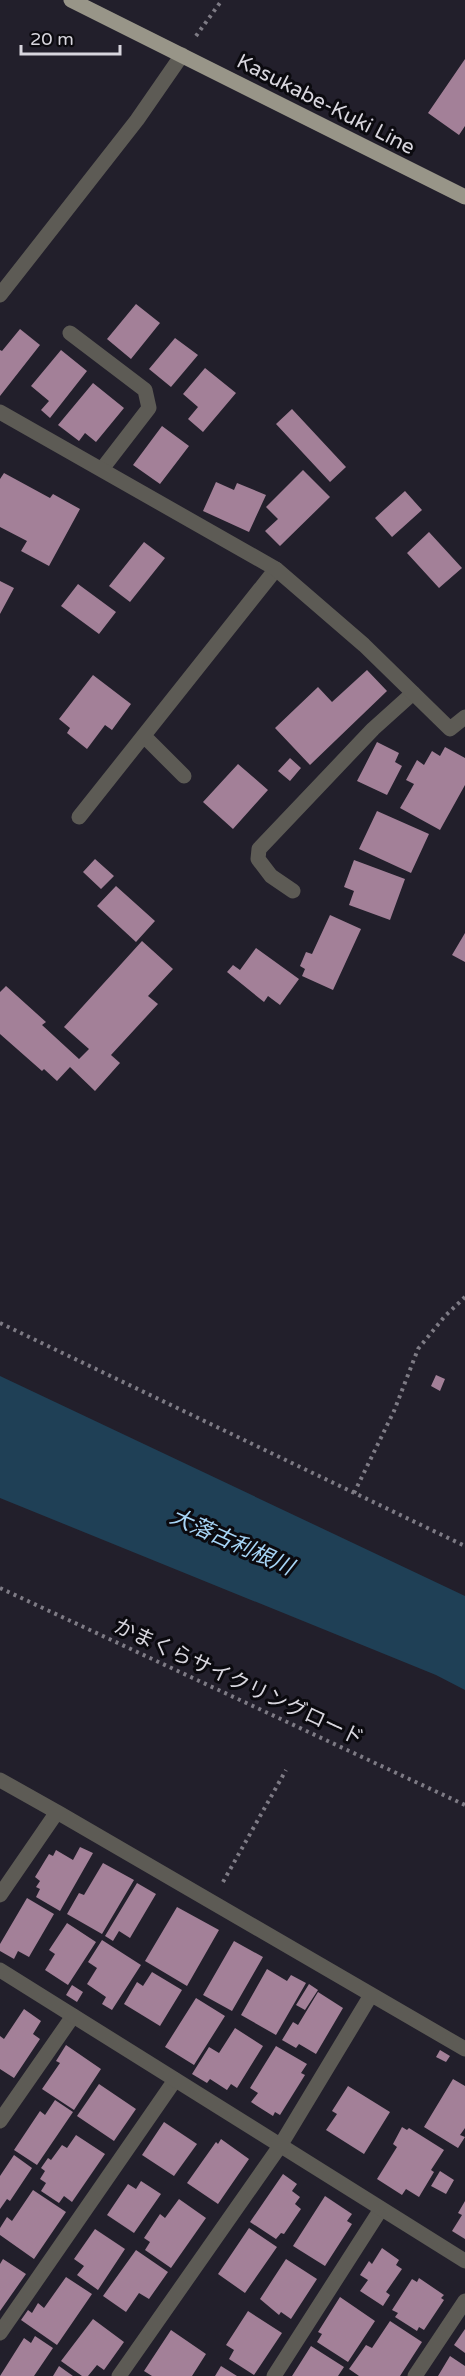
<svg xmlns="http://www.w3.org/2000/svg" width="465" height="2376" font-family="'Varela Round','Noto Sans JP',sans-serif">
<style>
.water{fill:#1f4056}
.building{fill:#a38098}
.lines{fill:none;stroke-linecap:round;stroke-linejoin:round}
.path{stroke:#7e7b85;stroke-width:4;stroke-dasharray:3 4.5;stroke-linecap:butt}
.service{stroke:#5d5b55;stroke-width:15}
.minor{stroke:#5d5b55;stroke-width:15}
.primary{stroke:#989588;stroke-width:15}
.labels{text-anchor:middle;stroke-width:6;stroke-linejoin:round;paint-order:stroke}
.street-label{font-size:21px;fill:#d8d6de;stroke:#0b0a0f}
.water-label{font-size:22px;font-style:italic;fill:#a7d5f6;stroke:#0b0a0f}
</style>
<rect width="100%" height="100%" fill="#221f2b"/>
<path class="water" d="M0,1376L465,1596V1690L436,1675L0,1498Z"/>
<path class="building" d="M465,59V126L459,135L428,113Z
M136,304L160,323L131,359L107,339Z
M20,329L40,345L0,396V350L2,351Z
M175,338L198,355L171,387L149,369Z
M61,350L87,371L50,418L41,410L49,401L31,386Z
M205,368L236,393L203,432L188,419L198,407L183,394Z
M93,383L124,408L96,442L85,433L79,441L58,425Z
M292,409L346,467L330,482L276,424Z
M162,426L189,446L160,484L133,465Z
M303,470L330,497L280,546L265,531L278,519L266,507Z
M4,473L50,498L53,494L80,509L49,566L21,551L27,541L0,527V479Z
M216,482L234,490L237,483L266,495L249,532L203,511Z
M405,491L422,510L392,537L375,518Z
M429,532L462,568L439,588L407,553Z
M144,542L165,558L130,602L109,586Z
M0,581L14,588L0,614Z
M78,584L116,612L99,634L61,606Z
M367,670L387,691L310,765L275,728L318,687L332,702Z
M93,675L131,704L112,730L105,725L87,749L67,733L70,728L59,719Z
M377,742L399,753L395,762L402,766L387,795L357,781Z
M445,747L465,758V785L440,830L400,808L414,784L406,780L417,760L424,765L432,751L440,756Z
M290,758L301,768L290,781L278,771Z
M238,764L268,790L233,829L203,802Z
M377,811L429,834L411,873L359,849Z
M95,859L114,876L101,889L83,872Z
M354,860L405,879L390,920L349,905L354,891L344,887Z
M116,886L155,921L136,942L97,906Z
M330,915L361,929L333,990L302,976L305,969L300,966L306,952L312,954Z
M465,933V962L452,955Z
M142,941L173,969L148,996L158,1004L111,1055L120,1063L95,1091L70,1067L57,1081L44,1069L42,1071L0,1034V992L6,986L46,1022L42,1025L79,1059L89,1049L64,1027Z
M256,948L299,979L280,1005L268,996L264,1002L227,972L233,965L240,970Z
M436,1375L445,1379L440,1391L431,1386Z
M80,1847L93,1853L60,1911L36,1897L40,1889L36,1887L40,1881L35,1877L49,1854L53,1856L56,1850L73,1860Z
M103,1863L134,1880L102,1934L67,1914L79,1893L84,1895Z
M137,1883L156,1894L130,1938L119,1931L113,1941L105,1936Z
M27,1898L54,1914L29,1957L18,1951L14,1959L0,1951V1944Z
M177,1907L219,1930L187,1986L145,1961Z
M67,1923L96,1942L68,1985L45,1970L55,1954L49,1950Z
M102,1940L141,1965L112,2010L102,2004L106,1997L87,1984L97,1968L88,1962Z
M234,1941L263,1957L232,2011L203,1995Z
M267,1969L287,1981L291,1975L306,1983L276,2035L241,2015Z
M152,1972L182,1990L160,2026L124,2004L137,1982L143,1986Z
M309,1984L318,1990L305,2010L296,2005Z
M72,1985L83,1992L77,2002L66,1995Z
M318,1992L343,2008L316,2054L299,2044L296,2048L282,2040L293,2022L298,2025Z
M196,1998L225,2016L194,2065L165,2047Z
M24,2009L41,2021L33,2034L40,2039L14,2078L0,2069V2036L4,2039Z
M235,2028L263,2046L237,2088L231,2084L227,2090L210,2079L207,2083L192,2074L209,2047L219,2053Z
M66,2045L101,2069L74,2110L42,2089L60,2063L56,2061Z
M276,2046L307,2064L301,2073L305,2075L280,2115L275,2112L273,2116L251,2102L258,2093L250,2088Z
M440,2050L450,2056L446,2062L436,2057Z
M453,2079L465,2086V2128L460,2135L465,2137L458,2148L424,2127Z
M99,2084L136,2109L114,2141L77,2116Z
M348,2086L390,2112L364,2154L326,2130L337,2114L332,2111Z
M55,2100L73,2112L37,2165L14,2150L40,2111L45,2115Z
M164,2122L197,2144L174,2176L142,2155Z
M402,2127L407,2130L409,2128L444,2150L431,2170L434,2172L419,2197L406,2189L402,2195L377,2179L397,2147L393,2144Z
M76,2135L105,2154L72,2202L64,2196L59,2203L41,2191L46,2183L40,2179L45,2171L41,2168L48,2158L51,2160L62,2145L67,2148Z
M221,2139L249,2159L218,2204L187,2183L216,2142L218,2144Z
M14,2155L32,2168L10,2201L7,2199L0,2209V2176Z
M440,2171L454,2180L446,2194L431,2186Z
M283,2174L297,2184L292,2191L300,2197L295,2204L301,2209L284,2234L281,2233L276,2239L250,2222Z
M141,2181L161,2194L134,2233L107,2215L128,2184L136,2189Z
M33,2190L66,2212L34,2259L0,2235V2228L7,2217L12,2221Z
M325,2196L352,2214L347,2221L352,2224L325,2266L293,2246Z
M179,2199L206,2218L171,2268L145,2250L150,2242L144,2238L160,2214L165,2218Z
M465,2201V2239L452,2231L462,2215L458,2213Z
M249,2228L277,2247L245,2293L218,2274Z
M95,2229L125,2249L98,2290L77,2275L84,2266L74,2259Z
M382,2248L399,2260L396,2265L402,2269L386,2292L390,2295L383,2306L360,2291L368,2280L360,2275L369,2261L372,2264Z
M136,2250L168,2272L149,2299L139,2293L126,2312L103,2296Z
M3,2259L26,2274L0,2311V2264Z
M286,2259L317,2279L291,2319L281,2312L279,2315L260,2299Z
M66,2277L92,2294L57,2345L21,2320L28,2310L32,2313L38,2303L44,2308Z
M419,2278L444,2295L441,2298L444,2300L424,2330L419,2327L417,2331L395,2317L398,2313L392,2310L412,2279L417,2282Z
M340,2297L375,2321L348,2362L317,2342L322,2334L318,2332Z
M248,2311L282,2333L254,2375L229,2359L234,2350L226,2345Z
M93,2319L124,2342L104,2370L97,2365L88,2376H82L61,2361Z
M390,2321L422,2342L400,2376H359L349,2369L366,2345L372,2348Z
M465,2329V2353L454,2345Z
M171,2330L206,2354L192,2376H152L144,2371Z
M35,2336L53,2348L34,2376H0L24,2338L31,2343Z
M311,2346L344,2367L338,2376H292Z
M450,2356L465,2366V2376H438Z
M59,2366L73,2376H53Z
M221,2366L237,2376H215Z"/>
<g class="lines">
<path class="path" d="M196,36L222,0
M0,1323L465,1546
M354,1493L394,1411L418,1349L445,1316L465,1297
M0,1588L465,1805
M223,1882L286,1770"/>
<path class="service" d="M0,295L137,120L182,55
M70,333L145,390L149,408L102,469
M144,736L184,776
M79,817L276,569
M293,891L271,876L258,859L259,849L373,729L413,693
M0,2121L73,2016
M0,2333L175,2080
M274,2376L381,2209
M415,2376L465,2301"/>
<path class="minor" d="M0,412L276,569L364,645L450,729L465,717
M0,1780L57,1812
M0,1895L57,1812L465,2049
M0,1970L465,2261
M119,2376L280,2146L371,1995"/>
<path class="primary" d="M71,0L465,197"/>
</g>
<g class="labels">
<g class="street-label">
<text transform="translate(326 104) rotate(27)" y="7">Kasukabe-Kuki Line</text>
<text transform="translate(239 1682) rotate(25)" y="7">かまくらサイクリングロード</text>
</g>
<g class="water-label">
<text transform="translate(232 1541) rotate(24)" y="8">大落古利根川</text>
</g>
</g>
<path d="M21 45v9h99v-9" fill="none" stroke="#d8d6de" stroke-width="3"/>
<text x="30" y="45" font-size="18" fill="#d8d6de" stroke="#0b0a0f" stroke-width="4.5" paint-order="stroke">20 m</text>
</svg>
